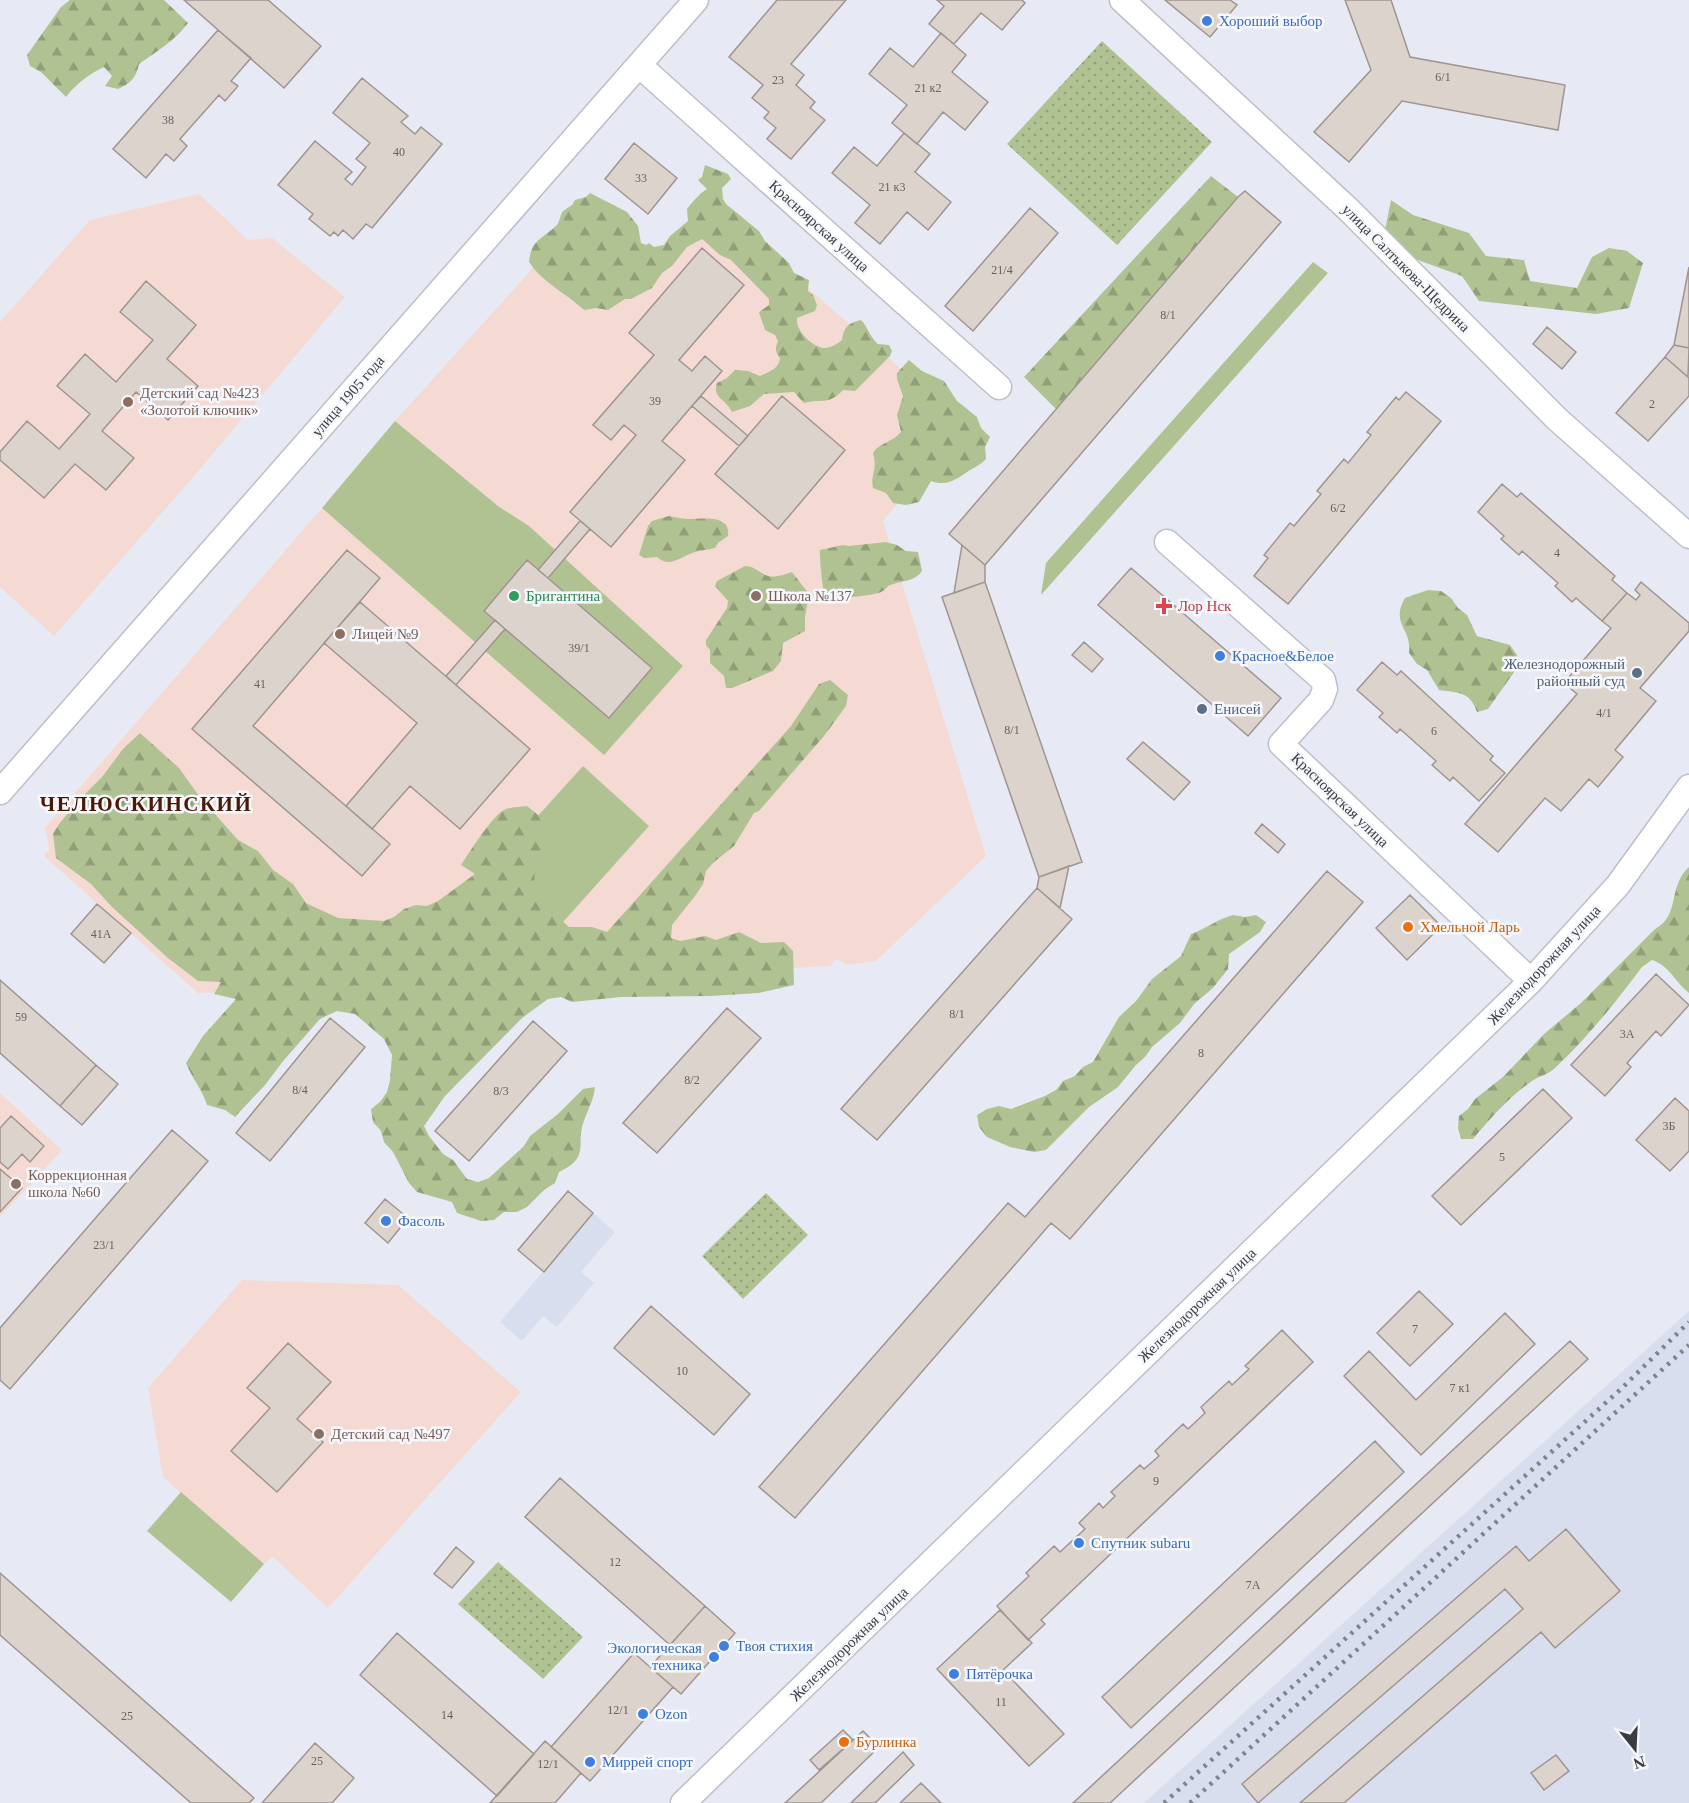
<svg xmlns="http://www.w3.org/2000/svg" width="1689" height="1803" font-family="'Times New Roman',serif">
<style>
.built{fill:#d8deee}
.education{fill:#f4dad3}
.green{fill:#b1c292}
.forest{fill:url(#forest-firs)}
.park{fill:url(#park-dots)}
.building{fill:#ddd3cd;stroke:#9f9590;stroke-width:1.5}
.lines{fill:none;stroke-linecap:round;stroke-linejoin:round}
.minor-casing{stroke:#bcbfc9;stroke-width:27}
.minor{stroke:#fff;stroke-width:24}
.rail{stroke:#81838a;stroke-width:4.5;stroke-dasharray:3 6;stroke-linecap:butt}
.shop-dot{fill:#3f7fe0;stroke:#f6f8fe;stroke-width:2}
.education-dot{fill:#8d6e63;stroke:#f6f8fe;stroke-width:2}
.leisure-dot{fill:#2e9e5b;stroke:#f6f8fe;stroke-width:2}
.health-dot{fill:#e0444e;stroke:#f6f8fe;stroke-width:2}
.service-dot{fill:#5c6f8a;stroke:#f6f8fe;stroke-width:2}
.food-dot{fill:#e8710a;stroke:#f6f8fe;stroke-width:2}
.labels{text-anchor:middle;stroke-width:5;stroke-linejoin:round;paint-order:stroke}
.number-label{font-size:12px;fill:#646263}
.shop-label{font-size:15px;fill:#366cbe;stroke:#f6f8fe;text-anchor:start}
.street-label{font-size:15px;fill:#3b3c40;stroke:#f6f8fe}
.education-label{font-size:15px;fill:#785e54;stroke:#f6f8fe;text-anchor:start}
.leisure-label{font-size:15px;fill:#27864d;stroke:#f6f8fe;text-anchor:start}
.health-label{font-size:15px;fill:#be3a42;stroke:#f6f8fe;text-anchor:start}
.service-label{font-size:15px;fill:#4e5e75;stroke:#f6f8fe;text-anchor:end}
.food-label{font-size:15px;fill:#c56008;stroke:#f6f8fe;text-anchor:start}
.district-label{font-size:21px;font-weight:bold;letter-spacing:1.5px;fill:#4a1904;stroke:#f6f8fe}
</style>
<defs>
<pattern id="forest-firs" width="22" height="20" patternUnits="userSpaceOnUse" patternTransform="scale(1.5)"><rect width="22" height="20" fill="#b1c292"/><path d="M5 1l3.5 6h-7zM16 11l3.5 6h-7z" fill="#919f79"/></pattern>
<pattern id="park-dots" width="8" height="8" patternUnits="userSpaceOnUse" patternTransform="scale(1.5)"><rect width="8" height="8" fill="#b1c292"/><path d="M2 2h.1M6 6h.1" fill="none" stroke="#919f79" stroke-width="1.8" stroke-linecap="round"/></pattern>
</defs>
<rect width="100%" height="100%" fill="#e7eaf4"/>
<path class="built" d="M593,1213L615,1232L581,1272L594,1283L557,1327L543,1316L522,1341L500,1322Z
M1689,1311V1803H1144Z"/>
<path class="education" d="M199,194L248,240L272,238L345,297L189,482L54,636L0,587V322L90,220Z
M708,202L964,423L883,521L986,856L876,961L847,965L836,959L830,966L587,979L198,993L44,856L49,849L47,834L44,829L322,508L604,754L682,667L529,526L498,506L395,421L587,208L651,266Z
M0,1093L62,1150L0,1217Z
M242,1280L398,1285L521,1392L328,1608L273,1557L264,1564L163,1477L148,1388Z"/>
<path class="green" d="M1313,262L1328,273L1041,595L1046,563Z
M395,421L498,506L529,526L683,666L604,755L322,508Z
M583,766L649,826L538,950L471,890Z
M181,1492L264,1564L231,1602L147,1531Z"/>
<path class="forest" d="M70,0H164L188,23C176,40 157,51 139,64C136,78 131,83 118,89L105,86L112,76L104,67C89,74 76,84 66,97L41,72L30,66L27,55L61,7Z
M705,165L728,174L731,179L722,188L723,199L726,204L759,231L765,241L789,263L794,273L809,280L808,291L813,295L817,305L815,311L797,318C795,330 812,347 824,348C831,348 837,344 842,340C844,327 848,323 861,320C868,327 869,336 878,344L889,345L892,351L890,356L855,391L843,390C828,406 823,398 804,403L794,392L764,394L750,406L732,412C726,399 712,398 717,383L727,378L735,370L748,371L760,376C769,372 779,369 780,358C775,352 775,348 778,341L775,335L765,330L759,312L769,305V299L731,260L720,255L702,239L687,247L672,266L662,273L652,288L631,299H625L608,310L596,308L584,310C566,293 543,283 529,262C531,239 544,238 557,225C560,221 560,215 563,211L572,205L575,200L586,197L590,193L627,212L638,226L641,243L646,245L649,243L654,247L664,245L670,236L688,221L687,209C693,201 699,194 707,189L698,180L702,177Z
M1211,176L1238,197L1056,409L1024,377Z
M1391,200L1413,215L1469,233L1486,256L1524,260L1530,281L1577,288L1592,257L1609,248L1627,251L1643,263L1629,308L1596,314L1479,301L1462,276L1393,251L1384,235Z
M909,360L922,371L944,381L957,401L977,417L981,428L990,437L985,447L986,459C981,464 976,467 970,470C957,479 947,487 931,481L919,502L906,505L893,503L886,493L873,488C870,475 878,470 873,453C880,442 893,442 901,432L897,415L903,396L897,379V373Z
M669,516C676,517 683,519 689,519C703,519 731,514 728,536L718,543L715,548C708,550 701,550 695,552C681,556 670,569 657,557L644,558L639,555L648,526L652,521Z
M886,542L897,545L906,551L918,552L922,571C914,583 900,580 888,586C886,588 884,591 881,592C873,596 834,599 825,598C823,593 819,554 820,550L843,545L849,546Z
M745,566C755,566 759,573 768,576C776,578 785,574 792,572L809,594L805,617V631L783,643L781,661L773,671L732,688H726L724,676L710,663V650L706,645V640L727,608L728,601L715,586L717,581Z
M1428,590L1441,591L1451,598L1458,608L1467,615L1477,636L1510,645L1517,655V668L1488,709L1477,712C1470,691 1458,693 1439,690L1427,670L1417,664L1409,653C1412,628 1390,624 1405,598Z
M830,680L848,695L846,706L824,736L759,811L754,813L734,846L714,862L706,871L703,884L695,896L672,925L671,938L681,941L705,936L716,940L739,932L761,943L784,942L793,951L794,985L759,993L710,996L621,997L572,1002L561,997L548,999L522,1018L445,1096L424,1126L429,1136L443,1154L453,1160L467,1179L478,1182L489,1178L524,1146L530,1136L558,1114L583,1089L595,1087C594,1103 583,1116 581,1133C580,1141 582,1148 578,1157C573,1165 567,1168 559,1172L555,1183L544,1190L527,1207L517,1212H504L494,1220L481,1221L457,1213L452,1202L417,1192L409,1183L393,1152L384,1142L381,1131L373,1122L371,1109L380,1102L387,1092L390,1080L392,1055L384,1039L355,1014L337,1011L320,1019L284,1060L265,1085L235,1117L225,1110L207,1105C202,1089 192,1078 186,1063L203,1036L236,999L214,994L221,982L198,981L168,958L112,907L91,884L56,858L53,834L59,824L78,801L102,777L123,749L140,733L179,768L199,796L238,840L258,851L273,870L293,884L306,903L338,918L384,921L394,917L404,909L416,905L427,906L438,901L475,874L461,865C468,854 493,815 504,810C510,807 520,807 527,806L548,823C548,837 544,847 539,860C525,894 546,905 569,927H592L607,932L791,726L819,684Z
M1689,867V993C1675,982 1669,965 1652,960L1642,967C1616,1002 1587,1038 1555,1068C1548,1075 1539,1076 1532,1081C1509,1097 1490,1119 1473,1139H1461L1458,1128L1459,1116L1468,1109L1475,1099L1503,1077L1544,1034L1581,1003L1655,929C1681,915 1667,887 1689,867Z
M1233,915L1245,917L1256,915L1266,922L1260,932L1229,954L1228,969L1213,988L1195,1003L1180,1023L1152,1047L1145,1057L1136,1065L1118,1087L1089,1107L1046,1150L1034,1152L1010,1147L987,1137L979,1127L977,1115L987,1109L999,1106L1011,1109L1045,1096L1056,1090L1063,1081L1075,1076L1083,1067L1093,1062L1119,1017L1136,1001L1152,979L1181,956L1191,934C1206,929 1217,919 1233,915Z"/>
<path class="park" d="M1102,41L1212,142L1117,245L1007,144Z
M766,1193L808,1235L743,1299L702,1256Z
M498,1562L583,1637L543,1679L458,1604Z"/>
<path class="building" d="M184,0H268L321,46L284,88Z
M777,0H846L791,64L804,75L796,85L815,102L810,108L825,120L791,159L767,139L776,128L764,118L769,112L752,98L763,85L729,57Z
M937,0H1022L1025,3L1002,30L981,13L954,44L929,24L944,6Z
M1165,0H1230L1237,5L1210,37Z
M1345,0H1391L1410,57L1565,85L1558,130L1402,101L1349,162L1314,132L1371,70Z
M218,30L251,58L231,81L238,86L225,101L219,95L180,139L187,146L174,161L166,154L146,178L113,149Z
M941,33L966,55L952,72L988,102L965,130L943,112L917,144L892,123L907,105L869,74L890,48L913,67Z
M362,78L408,116L401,122L415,134L421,127L442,144L372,228L366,224L353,239L343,230L338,236L334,232L330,236L309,219L313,214L278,185L315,141L352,172L345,179L352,185L366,167L356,159L370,143L333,113Z
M904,133L930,154L915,172L951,202L928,230L907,212L880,244L855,223L870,205L832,173L854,147L877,166Z
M634,143L677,178L648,214L605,179Z
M1245,191L1281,222L985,565L949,534L1238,197Z
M1030,208L1058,233L973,331L945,306Z
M702,248L744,285L679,360L692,371L705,356L722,371L662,441L685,460L611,547L570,512L636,435L624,425L611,440L593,425L654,355L629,333Z
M1689,267V348L1674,345Z
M146,281L196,325L167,359L198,386L168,420L136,392L102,431L134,458L106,490L75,464L44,498L0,460V452L27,421L59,449L90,414L57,386L85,354L116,382L153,340L120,312Z
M1547,327L1576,352L1562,369L1533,344Z
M1674,345L1689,348L1688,377L1665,357Z
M1665,357L1689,378V396L1648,441L1616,413Z
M1406,392L1441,421L1288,604L1254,576L1268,558L1264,555L1290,523L1294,526L1321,494L1317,491L1344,459L1348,463L1371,435L1367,432L1396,397L1399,400Z
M701,396L748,436L739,446L692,406Z
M782,396L845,450L778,529L715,474Z
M1502,484L1517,497L1521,493L1615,576L1612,580L1627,593L1602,621L1576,598L1572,602L1555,586L1558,583L1522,551L1519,555L1501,539L1504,536L1478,512Z
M580,521L590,529L548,578L538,570Z
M962,545L985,565V582L954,593Z
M347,550L380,578L253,726L390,844L362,876L192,729Z
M527,560L652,668L609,718L484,611Z
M1131,568L1281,698L1248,736L1098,605Z
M985,582L1082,862L1039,877L942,597Z
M1641,582L1689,623V631L1640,688L1656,701L1615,750L1623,757L1598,787L1589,779L1561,811L1545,798L1498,852L1465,824L1577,694L1564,683L1611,628L1602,621L1627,593L1636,600L1640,595L1635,590Z
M360,602L530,749L460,829L410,786L372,829L346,806L417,723L324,643Z
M495,620L505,629L456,685L446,676Z
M1084,642L1103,659L1092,672L1072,655Z
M1382,662L1397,675L1401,671L1493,756L1490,760L1505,773L1479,801L1453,777L1450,781L1432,765L1436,761L1400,729L1397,733L1379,717L1383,713L1357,690Z
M1143,742L1190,782L1174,800L1127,759Z
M1262,824L1285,844L1278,853L1255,833Z
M1069,866L1060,908L1037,888L1039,877Z
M1327,871L1363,902L1070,1239L1051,1223L795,1518L759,1487L1008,1203L1025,1217Z
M1037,888L1072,919L877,1140L841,1109Z
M1410,895L1441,926L1407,960L1376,928Z
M97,904L131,933L104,963L71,934Z
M1656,974L1689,1005L1661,1036L1656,1031L1627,1063L1631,1067L1605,1096L1571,1065Z
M0,980L96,1065L60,1106L0,1053Z
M727,1008L761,1038L657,1153L623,1123Z
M330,1018L365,1047L270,1161L236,1133Z
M533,1021L567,1051L469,1161L435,1131Z
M96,1065L118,1084L82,1125L60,1106Z
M1543,1089L1572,1118L1461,1225L1432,1196Z
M1675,1098L1689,1111V1151L1670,1171L1636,1140Z
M11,1116L44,1146L30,1162L22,1154L8,1169L0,1162V1128Z
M172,1130L208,1161L10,1389L0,1380V1328Z
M0,1169L22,1188L0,1212Z
M568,1191L593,1213L544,1272L518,1250Z
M385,1199L408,1218L388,1243L365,1223Z
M1419,1291L1453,1324L1410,1366L1377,1333Z
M651,1306L750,1394L714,1435L614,1348Z
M1505,1313L1535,1344L1421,1455L1344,1376L1369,1351L1416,1400Z
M1282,1330L1313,1362L1041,1620L1045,1624L1028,1640L997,1606L1029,1576L1026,1573L1054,1546L1060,1552L1085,1529L1079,1523L1099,1503L1103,1508L1115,1496L1111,1492L1140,1465L1144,1469L1159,1456L1155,1451L1183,1424L1188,1429L1205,1413L1201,1407L1229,1381L1232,1385L1249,1369L1245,1366Z
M1570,1341L1588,1359L1110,1803H1073Z
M288,1343L331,1382L297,1419L323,1442L277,1492L231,1451L270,1408L247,1388Z
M1375,1441L1404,1472L1131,1728L1102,1697Z
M560,1478L705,1606L670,1645L525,1517Z
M1566,1529L1620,1591L1555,1648L1541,1632L1344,1803H1300L1523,1609L1505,1589L1258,1803L1242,1784L1516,1546L1529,1561Z
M456,1547L474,1562L452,1588L434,1574Z
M0,1573L254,1798L249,1803H191L0,1635Z
M705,1606L735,1633L681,1694L650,1667Z
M1000,1610L1032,1643L1003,1670L1064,1734L1029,1766L937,1669Z
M397,1633L534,1754L497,1796L360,1675Z
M634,1653L673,1687L590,1781L551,1747Z
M843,1730L853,1740L819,1770L810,1760Z
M863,1731L879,1747L821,1803H785Z
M545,1741L581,1773L555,1803H490Z
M315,1743L354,1778L332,1803H262Z
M903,1752L914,1765L875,1803H851Z
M1556,1755L1569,1771L1544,1790L1531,1773Z
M921,1783L941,1803H900Z"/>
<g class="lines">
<defs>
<path id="minor" d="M1122,0L1349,210L1557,419L1689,536
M639,65L999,387
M1167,542L1323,680L1325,689L1321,700L1281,744L1531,981
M0,792L696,0
M683,1803L1531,981L1618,885L1689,787"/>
</defs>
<use href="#minor" class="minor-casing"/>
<use href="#minor" class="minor"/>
<path class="rail" d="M1164,1803L1621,1389L1689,1322
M1190,1803L1689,1345"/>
</g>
<g class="shop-dot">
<circle cx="1207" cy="21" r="6"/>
<circle cx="1220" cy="656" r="6"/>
<circle cx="386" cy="1221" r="6"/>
<circle cx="1079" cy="1543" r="6"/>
<circle cx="724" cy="1646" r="6"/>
<circle cx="714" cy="1657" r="6"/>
<circle cx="954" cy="1674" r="6"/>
<circle cx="643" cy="1714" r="6"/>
<circle cx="590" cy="1762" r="6"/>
</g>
<g class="education-dot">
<circle cx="128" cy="402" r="6"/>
<circle cx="756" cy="596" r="6"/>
<circle cx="340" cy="634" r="6"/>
<circle cx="16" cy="1184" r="6"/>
<circle cx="319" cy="1434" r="6"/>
</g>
<circle class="leisure-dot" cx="514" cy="596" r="6"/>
<path class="health-dot" d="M1161 597h6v6h6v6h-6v6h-6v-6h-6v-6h6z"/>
<g class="service-dot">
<circle cx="1637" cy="673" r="6"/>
<circle cx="1202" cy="709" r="6"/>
</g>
<g class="food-dot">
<circle cx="1408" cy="927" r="6"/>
<circle cx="844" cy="1742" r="6"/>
</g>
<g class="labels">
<g class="number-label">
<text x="1443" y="81">6/1</text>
<text x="778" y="84">23</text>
<text x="928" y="92">21 к2</text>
<text x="168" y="124">38</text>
<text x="399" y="156">40</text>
<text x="641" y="182">33</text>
<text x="892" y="191">21 к3</text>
<text x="1002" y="274">21/4</text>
<text x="1168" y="319">8/1</text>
<text x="655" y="405">39</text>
<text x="1652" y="408">2</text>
<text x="1338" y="512">6/2</text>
<text x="1557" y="557">4</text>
<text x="579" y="652">39/1</text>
<text x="260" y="688">41</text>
<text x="1604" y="717">4/1</text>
<text x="1012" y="734">8/1</text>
<text x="1434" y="735">6</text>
<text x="101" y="938">41А</text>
<text x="957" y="1018">8/1</text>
<text x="21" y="1021">59</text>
<text x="1627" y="1038">3А</text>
<text x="1201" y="1057">8</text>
<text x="692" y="1084">8/2</text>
<text x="300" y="1094">8/4</text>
<text x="501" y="1095">8/3</text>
<text x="1669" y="1130">3Б</text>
<text x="1502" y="1161">5</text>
<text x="104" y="1249">23/1</text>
<text x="1415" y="1333">7</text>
<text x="682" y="1375">10</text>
<text x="1460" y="1392">7 к1</text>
<text x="1156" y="1485">9</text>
<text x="615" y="1566">12</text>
<text x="1253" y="1589">7А</text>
<text x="1001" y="1706">11</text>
<text x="618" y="1714">12/1</text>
<text x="447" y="1719">14</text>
<text x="127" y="1720">25</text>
<text x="317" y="1765">25</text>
<text x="548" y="1768">12/1</text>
</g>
<g class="shop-label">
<text x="1219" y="26">Хороший выбор</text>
<text x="1232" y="661">Красное&amp;Белое</text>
<text x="398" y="1226">Фасоль</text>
<text x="1091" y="1548">Спутник subaru</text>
<text x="736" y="1651">Твоя стихия</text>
<text x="702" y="1653" text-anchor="end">Экологическая<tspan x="702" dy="17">техника</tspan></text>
<text x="966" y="1679">Пятёрочка</text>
<text x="655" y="1719">Ozon</text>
<text x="602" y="1767">Миррей спорт</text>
</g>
<g class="street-label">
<text transform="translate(819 226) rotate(42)" y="5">Красноярская улица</text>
<text transform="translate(1406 268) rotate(45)" y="5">улица Салтыкова-Щедрина</text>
<text transform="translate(348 396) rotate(-49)" y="5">улица 1905 года</text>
<text transform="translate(1340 800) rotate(44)" y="5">Красноярская улица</text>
<text transform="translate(1544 965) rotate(-47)" y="5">Железнодорожная улица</text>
<text transform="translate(1197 1305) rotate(-44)" y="5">Железнодорожная улица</text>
<text transform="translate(849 1644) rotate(-44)" y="5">Железнодорожная улица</text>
</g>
<g class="education-label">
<text x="140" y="398">Детский сад №423<tspan x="140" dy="17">«Золотой ключик»</tspan></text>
<text x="768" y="601">Школа №137</text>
<text x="352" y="639">Лицей №9</text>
<text x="28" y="1180">Коррекционная<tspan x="28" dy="17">школа №60</tspan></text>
<text x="331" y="1439">Детский сад №497</text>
</g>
<g class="leisure-label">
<text x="526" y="601">Бригантина</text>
</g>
<g class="health-label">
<text x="1178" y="611">Лор Нск</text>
</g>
<g class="service-label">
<text x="1625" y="669">Железнодорожный<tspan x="1625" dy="17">районный суд</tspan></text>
<text x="1214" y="714" text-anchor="start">Енисей</text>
</g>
<g class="food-label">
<text x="1420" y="932">Хмельной Ларь</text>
<text x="856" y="1747">Бурлинка</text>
</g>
<g class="district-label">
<text x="146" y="811">ЧЕЛЮСКИНСКИЙ</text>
</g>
</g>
<g transform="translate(1635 1749) rotate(162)" stroke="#f6f8fe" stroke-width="4.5" paint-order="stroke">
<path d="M0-4.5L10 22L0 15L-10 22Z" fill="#3b3c40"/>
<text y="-9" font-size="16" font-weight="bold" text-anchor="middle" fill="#3b3c40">N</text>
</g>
</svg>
